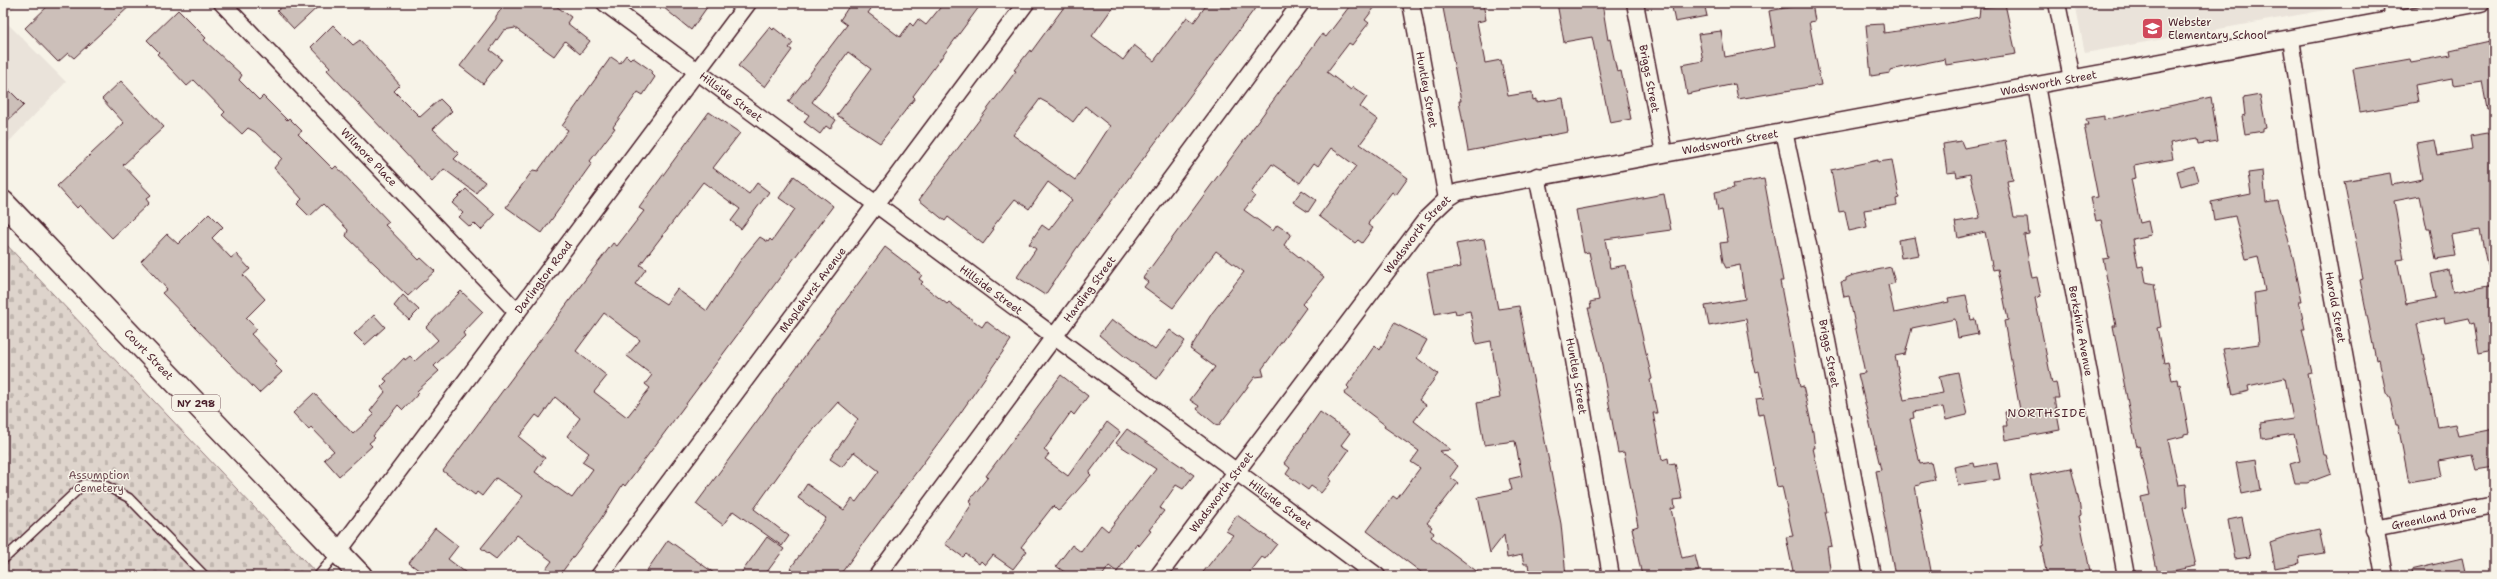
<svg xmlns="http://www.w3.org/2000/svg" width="2497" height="579" font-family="'Shantell Sans',sans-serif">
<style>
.built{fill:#eae3da}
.cemetery{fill:url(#cemetery-stones);stroke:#947a7c}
.building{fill:#ccbfb9;stroke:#4a1f2b;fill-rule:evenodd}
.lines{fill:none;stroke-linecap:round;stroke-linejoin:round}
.service-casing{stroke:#4a1f2b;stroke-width:11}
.minor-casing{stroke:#4a1f2b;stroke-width:19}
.primary-casing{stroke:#4a1f2b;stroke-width:25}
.service{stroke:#f7f3e8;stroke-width:8}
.minor{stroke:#f7f3e8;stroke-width:16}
.primary{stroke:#f7f3e8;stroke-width:22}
.labels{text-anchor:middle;stroke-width:3;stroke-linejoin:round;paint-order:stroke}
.shield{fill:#f7f3e8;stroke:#7e5f64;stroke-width:1}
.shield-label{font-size:10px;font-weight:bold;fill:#4a1f2b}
.poi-label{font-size:11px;fill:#4a1f2b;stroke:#f7f3e8;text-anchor:start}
.street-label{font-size:11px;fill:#4a1f2b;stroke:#f7f3e8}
.park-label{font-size:11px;fill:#6f4c53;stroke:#f7f3e8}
.neighbourhood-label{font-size:12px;letter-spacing:1px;fill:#4a1f2b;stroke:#f7f3e8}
</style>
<defs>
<pattern id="cemetery-stones" width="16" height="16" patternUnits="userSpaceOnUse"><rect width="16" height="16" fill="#ded4cc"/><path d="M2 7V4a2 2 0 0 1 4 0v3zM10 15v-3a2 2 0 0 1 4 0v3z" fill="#c0b6af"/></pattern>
</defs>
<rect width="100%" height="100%" fill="#f7f3e8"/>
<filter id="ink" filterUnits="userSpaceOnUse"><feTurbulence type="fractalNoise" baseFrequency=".025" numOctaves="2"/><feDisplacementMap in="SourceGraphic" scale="8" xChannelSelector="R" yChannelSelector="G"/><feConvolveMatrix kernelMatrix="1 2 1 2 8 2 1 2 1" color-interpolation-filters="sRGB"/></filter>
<g filter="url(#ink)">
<path class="built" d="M3,3H19L3,18Z
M2075,3H2365L2085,53Z
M3,19L66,82L3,148Z"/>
<path class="cemetery" d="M3,241L319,576H3Z"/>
<path class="building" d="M51,3H133L74,58L68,53L58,62L25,28Z
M286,3H322L294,29L277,11Z
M506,3H552L571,17L567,23L590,41L580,54L565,41L554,56L515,28L504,30L490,50L502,59L483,84L460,66L496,19V16Z
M658,3H710L691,30Z
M851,3H875L868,13L900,37L910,23L913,26L918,19L926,25L944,3H982L913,96L915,98L880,143L837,115L871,69L848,52L812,102L836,120L830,129L826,126L820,134L804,122L809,115L788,102L847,25L840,20Z
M1067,3H1116L1092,36L1123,60L1134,45L1154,61L1187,17L1194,22L1208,3H1259L1076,249L1045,295L1017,277L1036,249L1029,244L1042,225L1049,230L1072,200L1048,182L1029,209L1015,199L992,228L994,229L983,244L948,217L945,221L919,200L1016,71L1014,70L1030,50L1031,52ZM1040,99L1053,106L1073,122L1085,106L1110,126L1075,180L1013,135Z
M1352,3H1378L1365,20L1369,23L1364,29L1352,45L1349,43L1327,72L1351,90L1353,87L1367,97L1360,107L1378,120L1360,144L1408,178L1396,195L1392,192L1369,222L1368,225L1373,228L1362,243L1358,240L1355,243L1319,216L1356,166L1331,148L1318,166L1314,163L1300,183L1272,164L1255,187L1251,193L1255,196L1244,210L1273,231L1277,225L1291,234L1284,245L1324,277L1302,304L1306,308L1262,369L1264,376L1255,377L1219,425L1215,424L1197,409L1199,406L1190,400L1215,367L1190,349L1212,313L1244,272L1216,251L1173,308L1144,287L1148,282L1143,278L1322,34L1326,37Z
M1460,3H1483L1486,20L1477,22L1485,63L1501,60L1508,96L1532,92L1533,100L1536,99V102L1563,98L1568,132L1468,151L1459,101H1461L1443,8Z
M1557,3H1602L1608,40L1610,39L1617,72L1621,71L1631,119L1610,123L1592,37L1564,42Z
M1677,3H1704L1707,16L1675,22L1672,7L1678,6Z
M1812,3L1815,21L1809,22L1821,85L1738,99L1735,84L1687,94L1682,65L1703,61L1698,34L1721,31L1725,57L1775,47L1769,11Z
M2005,4L2016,54L1946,65L1945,59L1890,70V73L1871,76L1866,25L1883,24L1884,33L1934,26L1979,17L1980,8Z
M178,10L206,38L204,40L242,75L239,80L259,100L263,96L287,120L289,118L302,131L298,134L333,169L336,166L389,222L385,225L419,260L421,258L435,271L408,296L346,236L348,230L323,204L310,216L308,215L297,204L302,199L274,168L282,158L255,132L248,128L242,134L222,115L225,112L194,80L187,86L157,54L159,52L147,40Z
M333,25L353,45L360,40L400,85L394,91L420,117L440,99L452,111L433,129L459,154L454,159L485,182L476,193L444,169L432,182L327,70L330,67L311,47Z
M770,27L773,30L774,28L793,43L789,48L792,50L765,87L738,66Z
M2494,40V107L2487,108L2482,81L2453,85L2452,78L2415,85L2418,102L2360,112L2353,69L2410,59L2411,62L2451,55L2450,50Z
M626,55L630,59L632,57L652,71L651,73L655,77L643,95L638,92L613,127L615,128L590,161L592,163L542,233L506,207L533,170L538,171L568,130L562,126L611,57L620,63Z
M121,81L164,127L123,165L151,195L146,199L149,203L112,238L80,205L77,208L57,186L124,123L102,99Z
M3,84L24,105L3,125Z
M2260,95L2266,127L2263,128V131L2245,134L2242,116L2245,115L2243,98Z
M2211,97L2218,141L2199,144L2198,138L2170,143L2173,159L2134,166L2136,178L2131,179L2140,223L2148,221L2151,235L2133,239L2138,267L2143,266L2146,282L2154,284L2161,327L2157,328L2164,363L2168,362L2172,380L2177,379L2178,385L2180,384L2189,433L2184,434V436L2168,440L2178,485L2186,484L2188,506L2183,507L2196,566L2158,574L2141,497L2150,495L2139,446L2137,447L2134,434L2113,326H2116L2103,259L2109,258L2101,220L2096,221L2091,198L2098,197L2084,125H2088L2086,119L2104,116V120Z
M709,112L740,133L713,168L749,194L757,183L769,192L741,229L731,221L740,209L703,182L640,265L646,269L635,284L666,304L677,289L707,311L740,261L760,237L768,242L770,239L772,241L795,209L779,198L794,176L833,206L625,486L623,484L597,525L559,576H541L552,561L517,535L496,559L481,548L523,496L496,478L482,496L477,492L475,495L443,471L593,269L613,243L617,246L644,211L639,208ZM604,313L640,340L627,356L652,375L645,384L650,388L627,417L594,392L607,376L576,351ZM555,397L580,418L567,436L589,453L582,462L593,469L572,498L535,472L545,458L519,437L536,415L540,418Z
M2494,132V264L2487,265L2480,230L2451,235L2455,256L2436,259L2430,229H2427L2420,196L2394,201L2404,259L2397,260L2406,304L2436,298L2431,274L2448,270L2453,292L2494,284V350L2479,353L2474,323L2471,324L2469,318L2445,323L2444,318L2417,324L2438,427L2455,424L2458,436L2494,429V467L2476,470L2472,455L2439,461L2442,476L2409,482L2398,425H2396L2390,399L2386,393L2379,359L2376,360L2360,280L2363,279L2344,181L2390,173L2392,185L2422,179L2416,143L2435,140L2438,155L2472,149L2470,136Z
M2005,140L2013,180L2007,181L2014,218H2027L2029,234L2024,235L2032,278L2037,277L2041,296L2035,298L2052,383L2056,382L2059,398H2054L2060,430L2005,440L2003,426H2007L2005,412L2020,410L2004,321L2008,320L1998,269L1993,270L1985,232L1958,238L1955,222L1980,218L1970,174L1957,177L1956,172L1947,173L1943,144L1961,141L1964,148Z
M1878,160V162L1892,160L1899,198L1896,199L1897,205L1864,210L1867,227L1849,231L1845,211L1839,212L1831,170Z
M2194,166L2198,181L2181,186L2177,171Z
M2263,171L2266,202L2278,200L2294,261L2302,301H2299L2305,329H2302L2312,373L2308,374L2324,455H2326L2331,474L2307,483H2295L2290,464L2300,461L2294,434L2262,439L2260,424L2293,419L2285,378L2248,386L2249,391L2233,395L2223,349L2259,344L2254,293L2265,291L2258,256L2246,259L2235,216L2214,220L2211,202L2251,194L2248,173Z
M1764,179L1783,281H1780L1800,387L1803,386L1813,432L1815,448H1813L1827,512H1825L1832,546L1827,547L1831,576H1794L1786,537L1793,536L1782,486L1777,487L1763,414L1759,415L1756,399L1764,398L1759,371L1756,372L1752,358L1746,319L1709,326L1705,306L1745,299L1740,265L1726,268L1723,262L1720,243L1728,242L1722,210L1718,211L1715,192L1734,188L1733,184Z
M466,189L495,215L481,230L474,223L470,227L459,217L463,213L452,203Z
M1302,190L1316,200L1308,212L1293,202Z
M1664,194L1671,230L1605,239L1610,268L1626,265L1652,379L1650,380L1657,413H1653L1662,460L1668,458L1669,464L1675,463L1682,499L1674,500L1675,508L1671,509L1682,558L1695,555L1699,571L1678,576H1642L1632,528L1638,526L1624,452L1618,453L1600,355L1588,308H1591L1590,302L1599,300L1589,252L1584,253L1576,210Z
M209,213L223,227L212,238L231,258L236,254L250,269L243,275L265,299L246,318L257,329L251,334L277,361L274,364L282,372L259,393L162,293L167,289L141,261L167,234L178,244Z
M1915,237L1919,255L1901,258L1898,240Z
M1484,239L1498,309L1519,306L1561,524L1566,576H1530L1528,564H1524L1522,555L1507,558L1504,535L1490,553L1478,497L1512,490L1509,479L1522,476L1515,441L1484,445L1477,403L1500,398L1491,341L1476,344L1470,311L1456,314L1455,310L1435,314L1427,273L1461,267L1456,244Z
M885,247L922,275L919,279L923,282L921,284L947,304L949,302L982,327L986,321L1011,340L959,415L839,576H800L790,569L826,518L798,498L807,484L844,510L852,499L856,502L879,471L854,452L842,467L830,459L858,419L838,402L800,445L754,509L789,536L782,546L733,511L723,525L696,504Z
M1891,267L1895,283L1888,285L1894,313L1949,302L1948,298L1966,295L1971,320L1975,319L1978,334L1958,338L1955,319L1912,328L1905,354L1895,356L1904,400L1943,393L1939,376L1958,372L1967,415L1946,420L1943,407L1913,412L1914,418L1910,419L1920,464L1931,462L1935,480L1920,483V485L1915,486L1932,576H1895L1876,471L1881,470L1858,374L1865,373L1849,296L1844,297L1841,282L1846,281V278L1853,275Z
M461,291L483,312L463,333L465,336L434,366L439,371L417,391L419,393L403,410L398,405L373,436L375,438L369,443L372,446L339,476L324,459L334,451L311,427L309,430L293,413L314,393L353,434L374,415L370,411L385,392L381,387L387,381L384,379L404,358L405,360L410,356L415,361L438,340L426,327Z
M403,295L419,310L409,320L394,306Z
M374,315L385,327L365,345L354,334Z
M1111,320L1116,324L1117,322L1155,350L1170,330L1185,341L1157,379L1124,356L1099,335Z
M1394,323L1427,340L1417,358L1438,374L1419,400L1426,405L1414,421L1451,450L1439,451L1458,466L1450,477L1458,483L1427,523L1432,527L1430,530L1434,533L1431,537L1483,576H1426L1367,531L1393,496L1397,499L1420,468L1411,462L1419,451L1384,427L1385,425L1344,394L1349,388L1347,386L1375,345L1380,350Z
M1061,375L1088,396L1074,415L1071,412L1044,450L1049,454L1045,459L1068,476L1107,422L1120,432L1089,473L1091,475L1061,509L1058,511L1053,506L1021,547L1027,551L1013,569L993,555L985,565L981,561L979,564L966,554L963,557L945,544L972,504L970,502L972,497L988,477L986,476Z
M1320,412L1350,433L1341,445L1349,450L1329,478L1331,481L1321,493L1311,486L1308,490L1286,474L1290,468L1284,463Z
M1127,429L1194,475L1183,489L1176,485L1160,508L1164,511L1149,530L1151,531L1139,546L1137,544L1117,572L1109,566L1102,576H1070L1056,566L1072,545L1081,552L1101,525L1108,531L1156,469L1116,443Z
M2256,460L2261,490L2242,494L2236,463Z
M1974,463L1975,467L1997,463L2000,479L1958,485L1954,467Z
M2071,468L2079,501L2081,515L2079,516L2091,576H2047L2041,546H2043L2044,539L2030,476Z
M1237,515L1277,544L1265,559L1262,557L1247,576H1200L1233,535L1226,531Z
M2242,517L2250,557L2235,559L2228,520Z
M435,528L458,546L448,559L470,576H427L409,563Z
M2319,529L2324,553L2299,557L2300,563L2275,568L2270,542L2287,536Z
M767,537L784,549L764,576H739Z
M668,540L718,576H643Z
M2462,558L2466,576H2412L2411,570Z"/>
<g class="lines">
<defs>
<path id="service" d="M3,560L84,484L104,485L129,498L205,576
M318,576L337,553"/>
<g id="minor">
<path id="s1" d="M222,3L517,312"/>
<path id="s2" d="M605,3L1377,576"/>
<path id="s3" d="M1411,3L1447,199"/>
<path id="s4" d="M1635,3L1664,153"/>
<path d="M2057,3L2072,79"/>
<path d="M2391,3L2394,19"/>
<path id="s5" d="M2291,39L2310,165L2384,576"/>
<path id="s6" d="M2036,85L2126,576"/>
<path id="s7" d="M1784,131L1814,273L1872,576"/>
<path id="s8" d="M1537,176L1572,348L1611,576"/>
<path id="s9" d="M2374,529L2494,505"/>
<path id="s10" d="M338,552L748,3"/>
<path id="s11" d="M599,576L1026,3"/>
<path id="s12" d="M877,576L1301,3"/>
<path id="s13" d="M1158,576L1427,218L1447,199L1458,192L2481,3"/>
</g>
<g id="primary">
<path id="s14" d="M3,202L361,576"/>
</g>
</defs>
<use href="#service" class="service-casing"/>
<use href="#minor" class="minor-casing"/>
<use href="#primary" class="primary-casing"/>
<use href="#service" class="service"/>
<use href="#minor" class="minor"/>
<use href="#primary" class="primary"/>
</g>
</g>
<defs>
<symbol id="school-square" viewBox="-11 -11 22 22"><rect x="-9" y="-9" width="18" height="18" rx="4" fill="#d1495b" stroke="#f7f3e8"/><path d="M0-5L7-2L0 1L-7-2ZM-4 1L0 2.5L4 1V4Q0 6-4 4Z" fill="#fff"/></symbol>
</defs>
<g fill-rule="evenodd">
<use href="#school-square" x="2140" y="16" width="25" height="25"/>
</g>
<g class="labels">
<rect class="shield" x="172" y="395" width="48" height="16" rx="3"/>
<g class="shield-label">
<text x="196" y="407">NY 298</text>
</g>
<g class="poi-label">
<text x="2168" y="26">Webster<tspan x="2168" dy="13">Elementary School</tspan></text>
</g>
<g class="street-label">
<text dy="4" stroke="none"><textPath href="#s4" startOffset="77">Briggs Street</textPath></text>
<text dy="4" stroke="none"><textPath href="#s13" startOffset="1089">Wadsworth Street</textPath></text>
<text dy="4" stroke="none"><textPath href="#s3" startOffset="88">Huntley Street</textPath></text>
<text dy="4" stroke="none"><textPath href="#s2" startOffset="157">Hillside Street</textPath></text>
<text dy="4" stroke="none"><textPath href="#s13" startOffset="765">Wadsworth Street</textPath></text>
<text dy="4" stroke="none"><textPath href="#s1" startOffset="213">Wilmore Place</textPath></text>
<text dy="4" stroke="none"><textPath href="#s13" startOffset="429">Wadsworth Street</textPath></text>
<text dy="4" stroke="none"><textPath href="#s10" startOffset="343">Darlington Road</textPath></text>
<text dy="4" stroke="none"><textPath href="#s11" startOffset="357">Maplehurst Avenue</textPath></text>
<text dy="4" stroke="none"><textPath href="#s2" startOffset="481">Hillside Street</textPath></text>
<text dy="4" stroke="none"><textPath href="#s12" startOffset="357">Harding Street</textPath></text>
<text dy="4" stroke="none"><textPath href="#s5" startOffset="272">Harold Street</textPath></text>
<text dy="4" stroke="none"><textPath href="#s6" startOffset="250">Berkshire Avenue</textPath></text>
<text dy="4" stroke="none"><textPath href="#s7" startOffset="227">Briggs Street</textPath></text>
<text dy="4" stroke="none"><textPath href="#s14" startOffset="211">Court Street</textPath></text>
<text dy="4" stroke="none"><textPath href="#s8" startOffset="204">Huntley Street</textPath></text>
<text dy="4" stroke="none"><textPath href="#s13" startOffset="105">Wadsworth Street</textPath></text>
<text dy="4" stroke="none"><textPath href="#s2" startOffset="841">Hillside Street</textPath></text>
<text dy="4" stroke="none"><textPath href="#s9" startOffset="61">Greenland Drive</textPath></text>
</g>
<g class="park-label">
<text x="99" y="479">Assumption<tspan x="99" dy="13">Cemetery</tspan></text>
</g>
<g class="neighbourhood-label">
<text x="2047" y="417">NORTHSIDE</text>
</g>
</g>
<rect width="2497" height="579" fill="none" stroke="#f7f3e8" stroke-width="16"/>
<rect x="8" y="8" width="2481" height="563" fill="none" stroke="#4a1f2b" stroke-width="1.5" filter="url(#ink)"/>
</svg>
